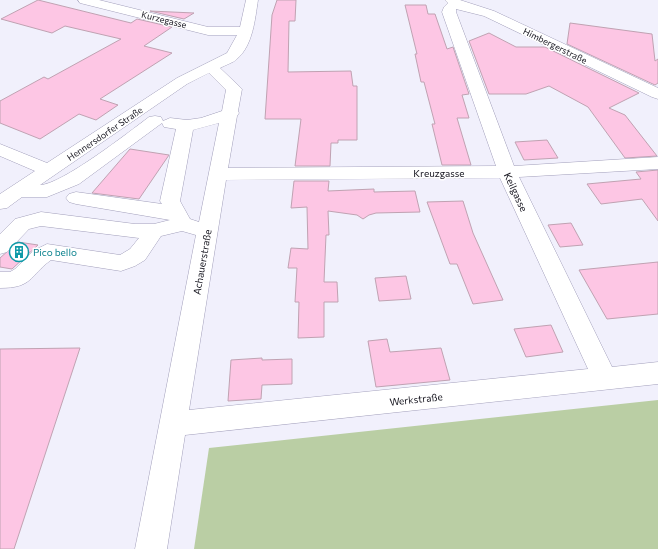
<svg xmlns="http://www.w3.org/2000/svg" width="658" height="549" font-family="Commissioner,sans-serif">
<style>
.green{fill:#bacea4}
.building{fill:#fdc6e4;stroke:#c0a2b2}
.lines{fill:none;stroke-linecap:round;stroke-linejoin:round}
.minor-casing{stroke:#a29fbb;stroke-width:1}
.minor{fill:#fff;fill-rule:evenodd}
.labels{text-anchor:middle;stroke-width:3;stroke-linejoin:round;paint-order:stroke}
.far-street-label{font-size:9px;fill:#15141e;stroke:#fff}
.street-label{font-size:10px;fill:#15141e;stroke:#fff}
.culture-label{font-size:10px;fill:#0d838f;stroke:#fff;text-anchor:start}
</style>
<rect width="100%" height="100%" fill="#f1f0fc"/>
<path class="green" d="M658,400V549H194L209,448Z"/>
<path class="building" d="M38,0L131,23L137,19L172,27L144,46L172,53L100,99L118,105L96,120L79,114L40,139L0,123V101L44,77L48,79L121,39L65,26L52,33L1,19Z
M277,0H296L295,21H289L288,72L351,71L353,86H357V140H338V143H331L330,166H295L301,119H265L272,15Z
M405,5H426L428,14H435L447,49L453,47L469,94L462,95L469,118H457L471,165H442L432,124H435L424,82H421L415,54H417Z
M150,11L194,13L184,19Z
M570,23L652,34L655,61L658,59V83L655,85L567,44Z
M489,33L516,47H545L639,93L609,108L625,115L657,156L625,158L588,107L549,86L526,94H489L469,41Z
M547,140L558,158L524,160L515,142Z
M130,149L169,155L139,199L92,193Z
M658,170V221L642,199L601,204L587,184L641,179L636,172Z
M294,181H329L328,191L374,189V192L415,191L420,212L376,213L369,215L363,219L357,215L328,211L329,235H326L324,282H337L338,302H324V337L298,338L299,302H295L297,268H288L291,248L308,249L307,207L291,208Z
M463,201L473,233L503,300L473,304L457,264H450L427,202Z
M571,223L583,245L560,247L548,225Z
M18,242L38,245L12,269L0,267V258Z
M658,262V314L607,319L579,270Z
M406,276L411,299L379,301L375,278Z
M551,325L563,352L526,357L514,329Z
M387,339L390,352L441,348L450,380L376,387L368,341Z
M80,348L14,549H0V349Z
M262,358V360L292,359V384L262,385L261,399L228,401L231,360Z"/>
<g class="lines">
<defs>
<path id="minor" d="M78,0H99L208,27H240L246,0H258C255,19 253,45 237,59C233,63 225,65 220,68L242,89L238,111L239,113L237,116L228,168L496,166L442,12L444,7L448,3L445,0H460L494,11L658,88V99L652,97L484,16L456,9V12L514,166L658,157V169L519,177L612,367L658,362V384L185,435L167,549H135L196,235L182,231L161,236L145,260L135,266L121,271L51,260C29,276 33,288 0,288V272H10L15,269L33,251L47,244L120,255L130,249L139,238L41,226L29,229L7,252L0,254V234L15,219L41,212L135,224H154L170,220L76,204L69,202L66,198L69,194L76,192L162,204L160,201L176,129L164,127L162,123L79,184L47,197H22L7,208L0,209V194L35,171L0,156V144L47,163L177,78L227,53L237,35H208L80,3ZM209,73L226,90L222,111L201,118L187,120L170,118L163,121L161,117L155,116L149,117C129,132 61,185 40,185L187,84ZM219,123L199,222L190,219L180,201L193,130ZM500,178L588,369L189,410L226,180Z"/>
</defs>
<use href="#minor" class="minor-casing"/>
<use href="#minor" class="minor"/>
</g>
<defs>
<symbol id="building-ring" viewBox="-11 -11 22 22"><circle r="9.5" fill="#fff" stroke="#0f9aa8" stroke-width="1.5"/><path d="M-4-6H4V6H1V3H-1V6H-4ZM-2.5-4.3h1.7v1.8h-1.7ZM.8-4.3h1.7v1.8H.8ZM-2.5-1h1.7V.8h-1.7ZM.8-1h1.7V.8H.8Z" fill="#0f9aa8"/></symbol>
</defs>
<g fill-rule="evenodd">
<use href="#building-ring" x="8" y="241" width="22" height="22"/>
</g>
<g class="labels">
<g class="far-street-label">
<text transform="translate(164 20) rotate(14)" y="3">Kurzegasse</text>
<text transform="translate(555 46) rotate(26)" y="3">Himbergerstraße</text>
<text transform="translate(105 134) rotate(-34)" y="3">Hennersdorfer Straße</text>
</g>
<g class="street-label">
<text x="439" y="177">Kreuzgasse</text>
<text transform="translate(516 192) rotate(65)" y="4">Keilgasse</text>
<text transform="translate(202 262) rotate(-80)" y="4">Achauerstraße</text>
<text transform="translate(416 399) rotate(-6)" y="4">Werkstraße</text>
</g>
<g class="culture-label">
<text x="33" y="256">Pico bello</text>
</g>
</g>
</svg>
